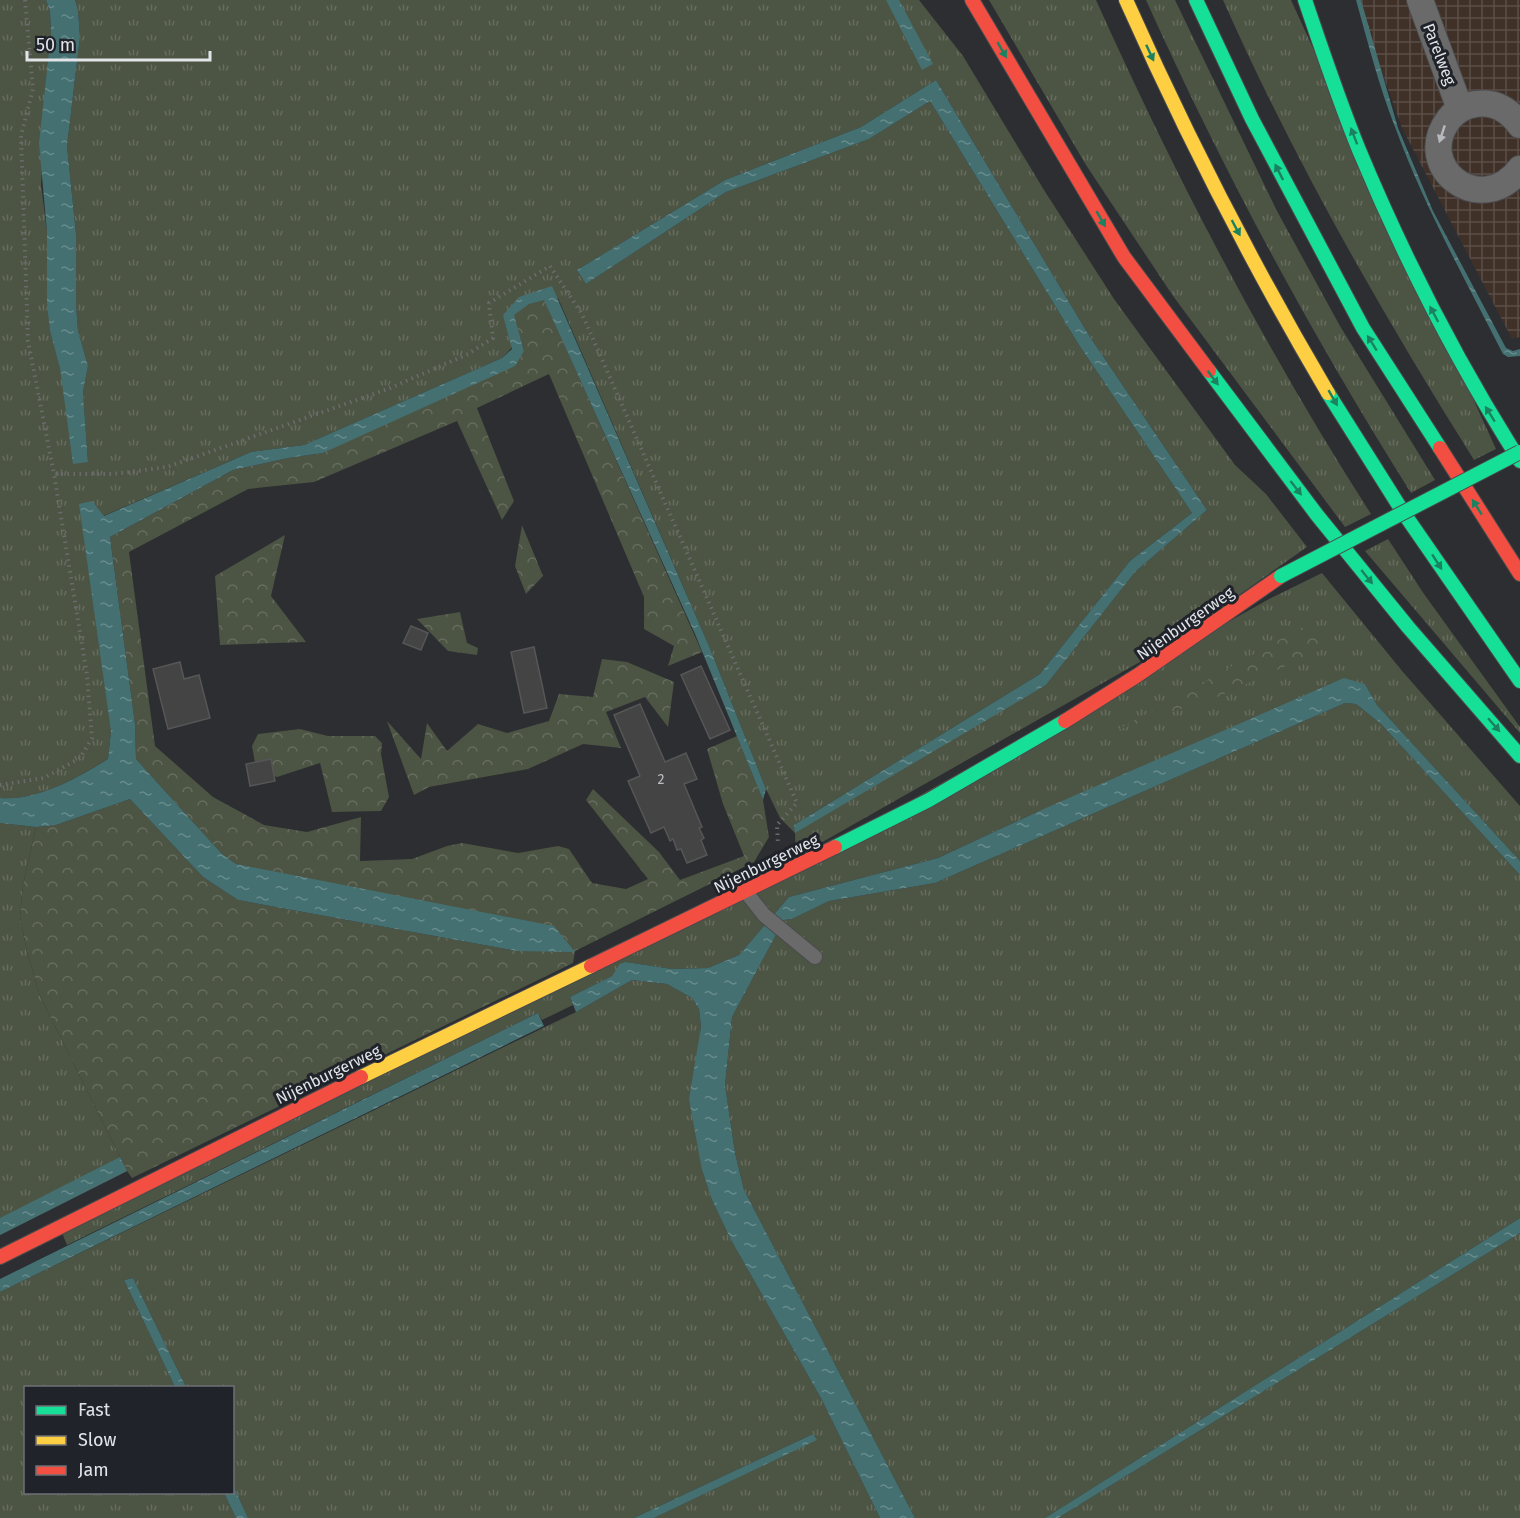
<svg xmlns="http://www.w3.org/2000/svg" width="1520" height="1518" font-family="'Fira Sans',sans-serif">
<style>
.industrial{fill:url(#industrial-grid)}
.grass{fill:url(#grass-tufts);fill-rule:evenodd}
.forest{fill:url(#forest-crowns)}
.water{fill:url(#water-ripples)}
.building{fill:#444445;stroke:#565656;stroke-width:1.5}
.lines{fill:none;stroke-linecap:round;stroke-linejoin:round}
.lane-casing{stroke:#4a4b4d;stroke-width:16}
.street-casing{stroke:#4a4b4d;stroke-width:28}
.fast-casing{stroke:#4a4b4d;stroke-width:16}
.slow-casing{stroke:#4a4b4d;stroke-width:16}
.jam-casing{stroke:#4a4b4d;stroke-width:16}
.path{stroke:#6c6b6c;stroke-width:4;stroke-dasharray:1.5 4.5;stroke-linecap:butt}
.lane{stroke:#6b6a6b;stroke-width:14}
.street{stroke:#6b6a6b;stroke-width:26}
.fast{stroke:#16e098;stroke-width:14}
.slow{stroke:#ffcf43;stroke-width:14}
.jam{stroke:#f24e42;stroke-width:14}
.fast-bridge-casing{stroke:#4a4b4d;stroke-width:16;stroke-linecap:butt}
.fast-bridge{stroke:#16e098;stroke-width:14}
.oneway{fill:#1b8261}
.oneway2{fill:#b8b9bc}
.labels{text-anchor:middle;stroke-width:6;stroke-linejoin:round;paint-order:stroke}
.number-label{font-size:14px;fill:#babcbf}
.street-label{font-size:16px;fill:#e1e4e8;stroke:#20232a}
</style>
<defs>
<pattern id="industrial-grid" width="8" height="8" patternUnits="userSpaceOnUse" patternTransform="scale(1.5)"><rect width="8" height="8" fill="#3f3028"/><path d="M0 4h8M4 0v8" fill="none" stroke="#5a4e47"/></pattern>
<pattern id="grass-tufts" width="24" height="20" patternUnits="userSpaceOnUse" patternTransform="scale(1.5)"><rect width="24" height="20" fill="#4c5443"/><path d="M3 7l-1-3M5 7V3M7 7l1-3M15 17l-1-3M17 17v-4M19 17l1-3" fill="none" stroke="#666c5e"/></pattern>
<pattern id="forest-crowns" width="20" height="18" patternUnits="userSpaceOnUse" patternTransform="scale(1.5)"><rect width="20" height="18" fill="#4c5443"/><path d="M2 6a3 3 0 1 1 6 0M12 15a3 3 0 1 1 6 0" fill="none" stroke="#666c5e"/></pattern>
<pattern id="water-ripples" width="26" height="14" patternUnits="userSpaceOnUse" patternTransform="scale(1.5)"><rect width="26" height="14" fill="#447072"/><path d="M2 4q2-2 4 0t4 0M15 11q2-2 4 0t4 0" fill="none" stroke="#688b8d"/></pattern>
</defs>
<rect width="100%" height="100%" fill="#2c2e31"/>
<path class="industrial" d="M1361,0H1520V337L1512,339L1402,128L1373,47Z"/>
<path class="grass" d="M0,0H46L50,11L51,34L41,184L47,232L50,331L88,462L83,392L88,366L78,331L76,305V234L67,146L80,37L78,10L75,0H919L963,56L1044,190L1114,299L1235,465L1266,494L1307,547L1161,650L796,857L795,833L780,818L766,789L709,646L558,298L502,358L304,445L251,452L103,516L111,731L108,759C76,778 39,801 0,798ZM936,80L1090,337L1207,510L1135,572L1046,685L794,825L1040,674L1130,561L1192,513L1079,345L930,101L869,139L726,192L586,284L577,270L725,180L861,127Z
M989,0H1096C1176,178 1266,350 1371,514L1345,527L1173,296L1086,165Z
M1146,0H1175L1277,211L1340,326L1435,480L1411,493C1311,334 1223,171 1146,0Z
M1223,0H1291L1496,449L1474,460C1381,312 1294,160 1223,0Z
M1388,539L1424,594L1520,727V733L1365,551Z
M1322,573L1403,672L1520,806V861L1377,705L1365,684L1039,811L938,858L789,897L739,955L708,968L672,969L626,962L612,976L570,997L573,1005L542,1020L538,1013L67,1245L60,1228L677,932L1269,599Z
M1345,703L1356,704L1381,724L1520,875V1218L1045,1518H915L744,1190L735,1153L725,1085L732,1017L784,920L792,919L829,901L935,883Z
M0,823L36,827L23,885L20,916L27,952L40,996L127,1171L0,1235Z
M632,980L667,984L692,998L699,1009L701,1027L698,1051L702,1170L712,1200L731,1240L822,1400L880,1518H654L816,1440L813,1434L634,1518H248L233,1485L232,1388L186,1387L133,1278L124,1280L175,1387L26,1388V1492L224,1493L236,1518H0V1292L576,1012Z
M1520,1233V1518H1058Z"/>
<path class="forest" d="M544,299L702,652L668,666L674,646L644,629V597L549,374L477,408L514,501L502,520L457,421L314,482L248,489L129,552L155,746L213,797L264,825L307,832L361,817L360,861L412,859L447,846L462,843L518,853L558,846L569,849L592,883L626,889L648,879L586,800L593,789L659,852L680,880L744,856L723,804L707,749L737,736L763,800L769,837L754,862L575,951L573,963L132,1178L127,1171L40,996L27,952L20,916L23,885L36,827L56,825L130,799L203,877L238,900L517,951H574L236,864L222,854L136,759L135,724L110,537L233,470L288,458L323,453L524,351L514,315L529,304Z
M522,525L543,576L526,594L515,566Z
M285,535L271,596L306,642L220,645L215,576Z
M460,612L467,643L478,648L477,655L448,651L417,619Z
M1306,625L1332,645L1213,699L1117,730Z
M602,659L627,662L674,682L668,727L645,697L606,712L621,748L583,744L528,769L429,787L414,795L387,721L421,759L427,723L447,751L478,724L507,733L549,721L559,694L593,697Z
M300,729L328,736H375L382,743L381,754L389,797L381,811L332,812L320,763L277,777L256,768L252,746L258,734Z"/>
<path class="water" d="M46,0H75L78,10L80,37L67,146L76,234V305L78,331L88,366L83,392L88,462L73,464L60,368L50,331L47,303V232L39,143L51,34L50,11Z
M886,0H899L933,64L922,70Z
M1356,0H1361L1398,128L1433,211L1506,348L1513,351L1520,349V356L1508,357L1503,354C1465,279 1424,206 1395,127C1379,86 1368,43 1356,0Z
M936,80L1090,337L1207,510L1135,572L1046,685L795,833L794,825L1040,674L1130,561L1192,513L1079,345L930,101L869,139L726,192L586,284L577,270L725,180L861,127Z
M552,286L709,646L766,789L763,800L695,634L544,300L529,304L514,315L524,351L515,366L323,453L288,458L233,470L110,537L135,724L136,759L222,854L236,864L554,926L575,952L517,951L238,900L203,877L130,799L56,825L36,827L0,823V798C38,801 77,778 108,759L111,731L79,504L92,501L104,516L251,452L304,445L502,358L512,349L503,315L519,297Z
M1344,678L1365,684L1377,705L1520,861V875L1381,724L1356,704L1345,703L935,883L829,901L792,919L784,920L732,1017L725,1085L735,1153L744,1190L915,1518H880L822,1400L731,1240L712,1200L702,1170L689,1099L701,1027L699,1009L692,998L667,984L632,980L576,1012L570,997L612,976L620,964L626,962L672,969L708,968L739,955L789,897L938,858L1039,811Z
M538,1013L544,1026L0,1292V1279Z
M120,1157L127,1171L0,1235V1218Z
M1520,1218V1233L1058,1518H1045Z
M133,1278L186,1387H175L124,1280Z
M813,1434L817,1440L654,1518H634Z
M233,1485L248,1518H236L224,1493L232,1492Z"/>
<path class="building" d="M411,626L428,633L421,650L403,643Z
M534,647L547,708L524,713L511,652Z
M180,662L184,679L199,675L210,718L168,729L153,669Z
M701,666L730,730L710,739L681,675Z
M640,704L665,762L686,753L697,779L684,784L702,827L699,828L704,838L701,840L707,855L687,863L681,849L677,850L673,839L670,841L664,827L651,833L628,781L640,776L614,715Z
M271,759L275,781L250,786L246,764Z"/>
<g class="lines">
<defs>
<path id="lane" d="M746,892L764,915L815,957"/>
<path id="street" d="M1420,0L1460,109
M1520,125C1509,110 1495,101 1476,104C1466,105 1455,111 1449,119C1412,167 1481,220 1520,169"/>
<path id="fast" d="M1196,0L1252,119L1363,328L1440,448
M1305,0C1322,50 1339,101 1359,150C1404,258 1457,362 1520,461
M1209,371L1317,515L1408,627L1520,756
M1328,393L1403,512L1520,681
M835,847L929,800L1065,721"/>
<path id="slow" d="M1126,0C1186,135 1253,266 1328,393
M361,1077L591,966"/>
<path id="jam" d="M972,0L1124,257L1209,371
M1440,448L1520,574
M1065,721L1138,675L1281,576
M591,966L835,847
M0,1257L361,1077"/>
</defs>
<use href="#lane" class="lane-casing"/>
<use href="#street" class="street-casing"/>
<use href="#fast" class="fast-casing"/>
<use href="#slow" class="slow-casing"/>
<use href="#jam" class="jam-casing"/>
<path class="path" d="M25,0L33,89L21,136L28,341L54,474H114L167,467L388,389L468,354L493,338L489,303L550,266L582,314L797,803L777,825L778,844
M0,785L44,778L80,758L92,738L87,675L54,474"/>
<use href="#lane" class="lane"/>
<use href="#street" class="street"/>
<use href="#fast" class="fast"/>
<use href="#slow" class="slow"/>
<use href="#jam" class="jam"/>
<defs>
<path id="fast-bridge" d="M1281,576L1520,452"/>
</defs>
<use href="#fast-bridge" class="fast-bridge-casing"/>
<use href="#fast-bridge" class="fast-bridge"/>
</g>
<defs><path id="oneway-solid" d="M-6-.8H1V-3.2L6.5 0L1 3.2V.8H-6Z" transform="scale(1.5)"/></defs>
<g class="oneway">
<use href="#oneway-solid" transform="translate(1002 50) rotate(60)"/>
<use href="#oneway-solid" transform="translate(1150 53) rotate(65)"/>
<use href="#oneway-solid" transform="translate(1354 136) rotate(-111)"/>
<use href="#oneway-solid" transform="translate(1279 172) rotate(-117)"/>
<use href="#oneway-solid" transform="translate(1101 219) rotate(60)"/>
<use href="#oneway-solid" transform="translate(1236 228) rotate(62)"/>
<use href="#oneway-solid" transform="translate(1434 314) rotate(-118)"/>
<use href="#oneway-solid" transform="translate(1372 343) rotate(-122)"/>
<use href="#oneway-solid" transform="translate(1213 378) rotate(53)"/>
<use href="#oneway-solid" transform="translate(1333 398) rotate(60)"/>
<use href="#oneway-solid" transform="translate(1490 414) rotate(-122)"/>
<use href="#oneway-solid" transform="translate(1296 488) rotate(52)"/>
<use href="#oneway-solid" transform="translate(1477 507) rotate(-122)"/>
<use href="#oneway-solid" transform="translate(1437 562) rotate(57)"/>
<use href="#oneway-solid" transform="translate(1367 577) rotate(51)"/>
<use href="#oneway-solid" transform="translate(1494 725) rotate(49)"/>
</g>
<use class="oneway2" href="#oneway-solid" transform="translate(1442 134) rotate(108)"/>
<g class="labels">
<g class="number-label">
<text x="661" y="784">2</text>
</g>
<g class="street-label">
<text transform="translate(1440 54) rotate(69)" y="6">Parelweg</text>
<text transform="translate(1185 623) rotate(-35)" y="6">Nijenburgerweg</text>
<text transform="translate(766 863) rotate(-26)" y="6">Nijenburgerweg</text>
<text transform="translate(328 1074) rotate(-26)" y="6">Nijenburgerweg</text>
</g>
</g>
<rect x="24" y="1386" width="210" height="108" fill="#20232a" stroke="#6d7076" stroke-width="1.5"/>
<rect x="36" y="1406" width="30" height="9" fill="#16e098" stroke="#6d7076" stroke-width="1.5"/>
<text x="78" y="1416" font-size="18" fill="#e1e4e8">Fast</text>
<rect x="36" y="1436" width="30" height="9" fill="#ffcf43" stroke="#6d7076" stroke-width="1.5"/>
<text x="78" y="1446" font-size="18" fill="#e1e4e8">Slow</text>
<rect x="36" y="1466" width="30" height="9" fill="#f24e42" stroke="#6d7076" stroke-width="1.5"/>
<text x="78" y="1476" font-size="18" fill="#e1e4e8">Jam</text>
<path d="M27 51v9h183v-9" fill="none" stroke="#e1e4e8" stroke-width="3"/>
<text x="36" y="51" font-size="18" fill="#e1e4e8" stroke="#20232a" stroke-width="4.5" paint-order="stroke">50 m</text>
</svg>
